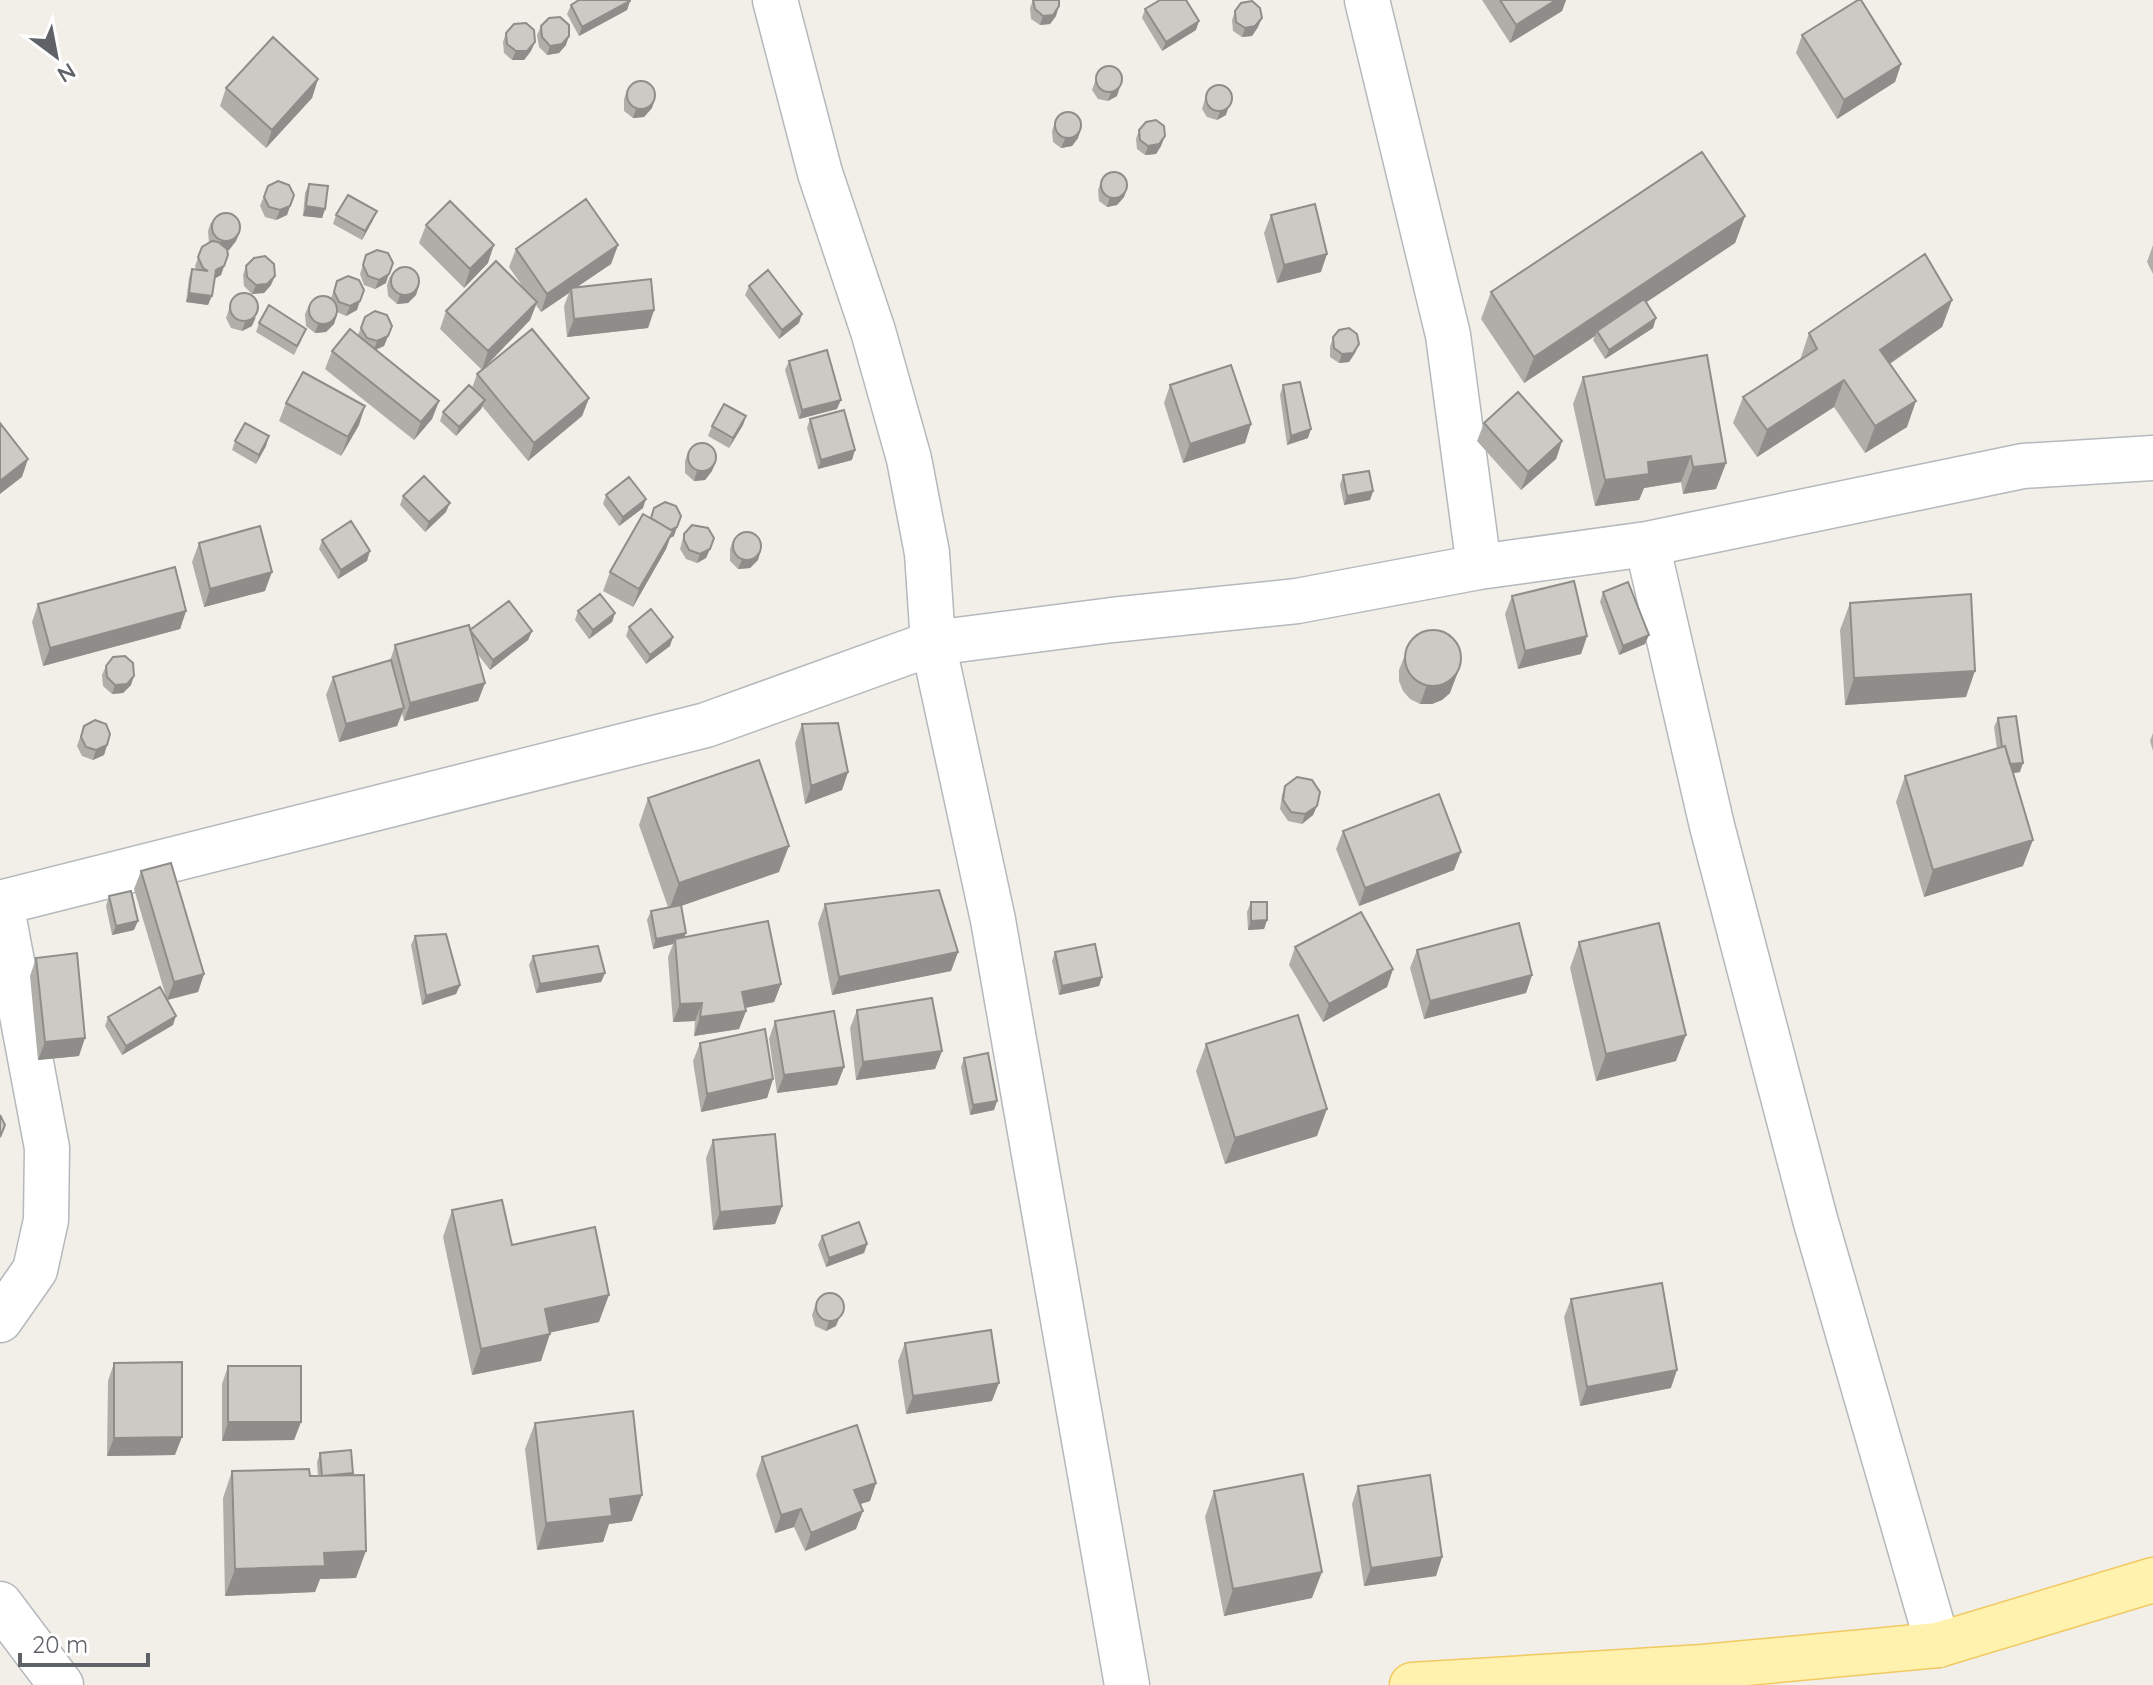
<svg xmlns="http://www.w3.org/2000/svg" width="2153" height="1685" font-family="Quicksand,sans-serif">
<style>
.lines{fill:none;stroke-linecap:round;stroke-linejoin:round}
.minor-casing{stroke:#b5b8bc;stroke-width:47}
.major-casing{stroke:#f2c960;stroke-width:47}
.minor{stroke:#fff;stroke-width:44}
.major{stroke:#fff2af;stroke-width:44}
.wall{fill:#afaea9}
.shaded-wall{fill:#8f8d8a}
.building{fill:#cccac5;stroke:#8f8d8a;stroke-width:2}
</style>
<rect width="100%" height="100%" fill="#f1efe8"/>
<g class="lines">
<defs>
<path id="minor" d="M775,0L820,173L873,331L909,459L927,553L933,643L993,920L1127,1685
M1367,0L1448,335L1479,567
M1647,544L1712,826L1815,1219L1938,1645
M0,903L706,725L933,643L1112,620L1297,601L1479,567L1647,544L2023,466L2153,458
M0,1320L35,1270L46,1220L47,1148L1,903
M0,1604L61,1685"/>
<path id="major" d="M1412,1685L1703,1667L1938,1645L2153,1580"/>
</defs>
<use href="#minor" class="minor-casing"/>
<use href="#major" class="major-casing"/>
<use href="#minor" class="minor"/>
<use href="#major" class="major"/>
</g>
<path class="wall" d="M1033,0L1056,16L1050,24L1040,25L1031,19L1030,8Z
M1482,0H1566L1562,11L1510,43Z
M630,1L627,10L579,36L567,14L571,5Z
M1145,9L1196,30L1162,51L1142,18Z
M1235,11L1258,27L1252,36L1242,37L1233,31L1232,20Z
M541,26L566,45L559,53L547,55L539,47L537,35Z
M506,33L531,51L524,60H512L504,53L503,42Z
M1802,35L1901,64L1895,82L1837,119L1796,53Z
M1099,70L1117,96L1108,101L1098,99L1092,90Z
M318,79L312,98L266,148L220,106L226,88Z
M1208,89L1226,115L1217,120L1207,117L1202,109Z
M627,90L652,108L644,117L633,118L624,111V99Z
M1055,122L1078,138L1072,146L1061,148L1053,142L1052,131Z
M1139,130L1161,146L1156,154L1145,155L1137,149L1136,139Z
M1101,181L1127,188L1124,197L1117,205L1107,207L1099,201L1098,190Z
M309,184L325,209L322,218L303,216L305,193Z
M268,186L294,195L287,215L276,220L265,217L260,206Z
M336,215L373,220L362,240L333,224Z
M1271,215L1321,272L1277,283L1264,233Z
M1745,216L1735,243L1646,302L1656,318L1653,328L1605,359L1593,340L1595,336L1524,383L1481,319L1491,292Z
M211,222L236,241L229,250H227L224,266L221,275L214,279L208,305L186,302L189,278L192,269H196L195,266L202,247L209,243L208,231Z
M426,225L488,263L464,288L419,243Z
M618,245L611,264L577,287L654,310L648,328L567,337L564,306L569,293L541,312L536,305L530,320L482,370L440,329L446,311L525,290L509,267L516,249Z
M2153,245V274L2147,262Z
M366,255L386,283L375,289L364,285L360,274Z
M246,266L271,285L264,293L252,294L244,286L243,275Z
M390,276L416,295L408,303L397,304L388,296L387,285Z
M337,281L357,310L346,316L337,312L334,324L326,332L315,333L306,326L305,314L309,305L331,298Z
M749,286L799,323L779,339L745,295Z
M233,297L252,326L242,331L231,328L226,318Z
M1952,300L1942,327L1890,364L1907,427L1865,453L1834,407L1757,457L1733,423L1743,397L1800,360L1809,333Z
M365,317L392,326L384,346L376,350L439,401L432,419L414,440L325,369L332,351L358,335Z
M259,323L302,339L294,355L256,332Z
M1333,337L1355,353L1349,362L1339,363L1330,357V347Z
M789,361L837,409L799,419L785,370Z
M477,374L589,398L582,416L528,461L482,406L481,409L456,436L440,421L443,412L472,388Z
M1583,377L1726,463L1716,489L1683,494L1681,482L1644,488L1639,500L1595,506L1573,404Z
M1170,385L1251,424L1245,443L1183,463L1164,403Z
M1283,385L1308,438L1287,445L1280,395Z
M286,403L359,425L341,456L279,421Z
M746,416L743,425L729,448L708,436L712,426Z
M810,419L852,460L818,469L807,428Z
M1484,423L1562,441L1556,459L1521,490L1477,441Z
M235,441L266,446L256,464L232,450Z
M688,452L712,471L705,480L694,481L685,473V461Z
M1343,475L1373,491L1370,500L1344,505L1340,485Z
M606,495L643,508L619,526L603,504Z
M403,496L446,512L425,532L400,505Z
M643,514L674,536L670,538L666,549L633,607L603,591L610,572Z
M684,534L714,538L706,558L697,563L686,559L680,549Z
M322,540L367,561L338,579L319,549Z
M733,540L758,560L750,568L738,569L730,561V549Z
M199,543L265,591L204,607L192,562Z
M1603,592L1645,644L1619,655L1600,602Z
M1512,596L1587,636L1581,654L1518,669L1505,614Z
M1850,603L1966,697L1845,705L1840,630Z
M38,604L186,611L180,629L43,666L32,622Z
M578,611L615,613L612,622L589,639L575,620Z
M629,627L670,646L646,664L626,636Z
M471,630L532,631L528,640L490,670L476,652L485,683L478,701L404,721L402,713L397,726L339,742L326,695L333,677L390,661L395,645Z
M1406,652L1450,693L1442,700L1432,704H1420L1410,699L1403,691L1399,681V670Z
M106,666L131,685L123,693L112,694L103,686L102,675Z
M1998,718L2020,772L2013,773L2023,866L1924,897L1896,802L1905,776L1997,749L1994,727Z
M802,724L848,772L842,790L805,804L795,743Z
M84,726L107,745L104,755L93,760L82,756L77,746Z
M2153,733V751L2150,741Z
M1285,786L1317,806L1313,815L1302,824L1288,821L1280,809L1282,795Z
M648,798L779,872L681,906L685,937L781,984L774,1002L745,1008L746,1011L739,1029L694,1036L695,1021L673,1022L668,957L673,944L653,949L647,920L651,911L668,907L639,825Z
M1343,831L1454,870L1359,906L1336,849Z
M141,871L204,974L198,992L167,1000L134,889Z
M109,896L134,930L112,935L106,906Z
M1251,902L1267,920L1264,929L1248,930L1247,912Z
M825,904L958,952L951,971L832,995L818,923Z
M415,936L460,985L456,994L422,1005L411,945Z
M1579,942L1676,1061L1596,1081L1570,968Z
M1295,947L1393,969L1387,987L1323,1022L1289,965Z
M1417,950L1532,975L1526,993L1424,1019L1410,968Z
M1055,952L1102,977L1099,986L1059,995L1052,961Z
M533,956L605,973L601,982L536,993L529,965Z
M36,958L79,1056L38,1060L30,976Z
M857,1010L942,1051L935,1069L856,1080L850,1028Z
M108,1017L173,1025L122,1055L105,1026Z
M775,1021L844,1067L837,1085L777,1093L769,1039Z
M700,1043L773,1079L767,1098L701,1112L693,1061Z
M1206,1044L1317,1136L1225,1164L1196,1071Z
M964,1058L997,1101L994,1110L970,1115L961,1067Z
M713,1140L782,1206L775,1224L713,1230L706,1158Z
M452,1210L512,1245L599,1322L550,1332L541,1361L472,1375L443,1237Z
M822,1236L867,1244L864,1253L826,1267L818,1245Z
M1571,1299L1671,1388L1580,1406L1564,1317Z
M815,1306L836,1326L826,1331L815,1326L812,1315Z
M905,1343L992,1401L906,1414L898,1361Z
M114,1363L175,1455L107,1456L108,1381Z
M228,1366L301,1422L294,1440L222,1441V1384Z
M535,1423L632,1521L609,1524L603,1542L537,1550L525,1449Z
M320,1453L352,1475L356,1578L320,1579L315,1592L225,1596L223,1498L232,1471L318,1476L317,1462Z
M762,1457L876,1483L870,1501L860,1504L856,1529L805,1551L794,1527L775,1533L756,1475Z
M1358,1486L1442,1557L1436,1576L1364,1586L1352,1504Z
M1214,1491L1312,1598L1224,1616L1205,1517Z"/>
<path class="shaded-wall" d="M1556,0H1566L1562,11L1510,43L1516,25Z
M630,1L627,10L579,36L582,27Z
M1059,6L1056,16L1050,24L1040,25L1043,16Z
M1262,18L1258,27L1252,36L1242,37L1245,28Z
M1199,21L1196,30L1162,51L1166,42Z
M569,36L566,45L559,53L547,55L550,46Z
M535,42L531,51L524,60H512L516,51Z
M1901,64L1895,82L1837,119L1844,100Z
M318,79L312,98L266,148L272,130Z
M1120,87L1117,96L1108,101L1111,92Z
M655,99L652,108L644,117L633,118L636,109Z
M1229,106L1226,115L1217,120L1220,111Z
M1081,129L1078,138L1072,146L1061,148L1065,139Z
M1165,136L1161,146L1156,154L1145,155L1148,146Z
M1127,188L1124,197L1117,205L1107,207L1110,197Z
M290,206L287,215L276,220L280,210Z
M306,206L325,209L322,218L303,216Z
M377,211L373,220L362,240L365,231Z
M1745,216L1735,243L1599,334L1597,331L1595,336L1524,383L1534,357Z
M240,232L236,241L229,250L217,251L221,241Z
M494,245L488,263L464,288L470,269Z
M618,245L611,264L571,291V288L569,293L541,312L547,294Z
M1327,254L1321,272L1277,283L1284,265Z
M224,266L221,275L212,280L216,270Z
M389,274L386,283L375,289L379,280Z
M275,276L271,285L264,293L252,294L256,285Z
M419,286L416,295L408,303L397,304L400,295Z
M189,293L212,296L208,305L186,302Z
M1952,300L1942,327L1870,377L1880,350Z
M360,301L357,310L346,316L350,306Z
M537,302L530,320L482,370L488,351Z
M654,310L648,328L567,337L574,319Z
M802,314L799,323L779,339L782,330Z
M337,315L334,324L326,332L315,333L318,324Z
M256,317L252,326L242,331L245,322Z
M1656,318L1653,328L1605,359L1609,350Z
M388,336L384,346L374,350L377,341Z
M1359,344L1355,353L1349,362L1339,363L1342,354Z
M1844,380L1834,407L1757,457L1767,430Z
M589,398L582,416L528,461L534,443Z
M485,400L481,409L456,436L459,427Z
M841,400L837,409L799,419L802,410Z
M439,401L432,419L414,440L421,422Z
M1916,401L1907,427L1865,453L1875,426Z
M365,406L359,425L341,456L348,437Z
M746,416L743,425L729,448L733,438Z
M1251,424L1245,443L1183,463L1190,444Z
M1311,429L1308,438L1287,445L1291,436Z
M269,436L266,446L256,464L259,455Z
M1562,441L1556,459L1521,490L1528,472Z
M855,450L852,460L818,469L821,460Z
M1691,456L1681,482L1644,488L1639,500L1595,506L1605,480L1648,462Z
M28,459L22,477L0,494V481Z
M716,462L712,471L705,480L694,481L697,471Z
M1726,463L1716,489L1683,494L1693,467Z
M1373,491L1370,500L1344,505L1347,496Z
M646,499L643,508L619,526L623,517Z
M450,503L446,512L425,532L429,522Z
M677,527L674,536L670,538L666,549L633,607L639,589L667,533Z
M710,549L706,558L697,563L700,554Z
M761,550L758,560L750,568L738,569L742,560Z
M370,551L367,561L338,579L341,570Z
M272,572L265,591L204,607L210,589Z
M186,611L180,629L43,666L50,648Z
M615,613L612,622L589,639L593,630Z
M532,631L528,640L490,670L493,660Z
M1649,635L1645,644L1619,655L1623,646Z
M1587,636L1581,654L1518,669L1525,651Z
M673,637L670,646L646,664L650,655Z
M1461,664L1450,693L1442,700L1432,704H1420L1427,685Z
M1975,671L1966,697L1845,705L1854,678Z
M134,676L131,685L123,693L112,694L115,685Z
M485,683L478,701L404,721L410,703Z
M404,708L397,726L339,742L346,724Z
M107,745L104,755L93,760L96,750Z
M2023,763L2020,772L2001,775L2004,765Z
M848,772L842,790L805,804L811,786Z
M1317,806L1313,815L1302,824L1305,814Z
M2033,840L2023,866L1924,897L1933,870Z
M789,846L779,872L669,910L679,883Z
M1461,852L1454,870L1359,906L1365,888Z
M1267,920L1264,929L1248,930L1251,921Z
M138,921L134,930L112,935L116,926Z
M686,933L683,942L675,939L673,944L653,949L656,939Z
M958,952L951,971L832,995L839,977Z
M1393,969L1387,987L1323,1022L1329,1004Z
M605,973L601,982L536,993L540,984Z
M204,974L198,992L167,1000L174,982Z
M1532,975L1526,993L1424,1019L1430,1001Z
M1102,977L1099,986L1059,995L1062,986Z
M781,984L774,1002L735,1010L742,992Z
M460,985L456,994L422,1005L426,996Z
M702,1003L695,1021L673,1022L680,1004Z
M746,1011L739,1029L694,1036L700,1017Z
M176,1016L173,1025L122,1055L126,1046Z
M1686,1035L1676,1061L1596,1081L1606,1054Z
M85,1038L79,1056L38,1060L45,1042Z
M942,1051L935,1069L856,1080L863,1062Z
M844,1067L837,1085L777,1093L784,1075Z
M773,1079L767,1098L701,1112L707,1094Z
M997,1101L994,1110L970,1115L973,1105Z
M1327,1109L1317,1136L1225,1164L1235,1138Z
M782,1206L775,1224L713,1230L720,1212Z
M867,1244L864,1253L826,1267L829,1258Z
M609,1295L599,1322L535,1336L545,1309Z
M844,1307L836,1326L826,1331L829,1321Z
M550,1334L541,1361L472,1375L481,1349Z
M1677,1370L1671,1388L1580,1406L1587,1387Z
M999,1383L992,1401L906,1414L913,1396Z
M228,1422H301L294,1440L222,1441Z
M182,1437L175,1455L107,1456L114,1438Z
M876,1483L870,1501L848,1508L854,1490Z
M642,1495L632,1521L609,1524L603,1542L537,1550L546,1523L610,1499Z
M801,1509L794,1527L775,1533L781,1515Z
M863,1511L856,1529L805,1551L811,1533Z
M366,1551L356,1578L320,1579L315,1592L225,1596L235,1569L324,1553Z
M1442,1557L1436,1576L1364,1586L1371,1568Z
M1322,1572L1312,1598L1224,1616L1233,1589Z"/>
<path class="building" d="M579,0H630V1L582,27L571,5Z
M1033,0H1059V6L1053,15L1043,16L1035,9Z
M1160,0H1186L1199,21L1166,42L1145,9Z
M1500,0H1556L1516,25Z
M1858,0H1861L1901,64L1844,100L1802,35Z
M1252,1L1260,8L1262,18L1255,26L1245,28L1236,22L1235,11L1241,3Z
M560,17L569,25V36L562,44L550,46L542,37L541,26L549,18Z
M526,23L534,30L535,42L527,51H516L507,44L506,33L514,24Z
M273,37L318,79L272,130L226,88Z
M1096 79a13 13 0 1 1 26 0a13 13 0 1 1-26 0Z
M627 95a14 14 0 1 1 28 0a14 14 0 1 1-28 0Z
M1206 98a13 13 0 1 1 26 0a13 13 0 1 1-26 0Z
M1055 125a13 13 0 1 1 26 0a13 13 0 1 1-26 0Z
M1156,120L1164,126L1165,136L1159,144L1148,146L1140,140L1139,130L1146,122Z
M1702,152L1745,216L1534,357L1491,292Z
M1101 185a13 13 0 1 1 26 0a13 13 0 1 1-26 0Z
M278,181L289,185L294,195L290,206L280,210L269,207L264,197L268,186Z
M309,184L328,186L325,209L306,206Z
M348,195L377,211L365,231L336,215Z
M586,199L618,245L547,294L516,249Z
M450,201L494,245L470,269L426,225Z
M1315,204L1327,254L1284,265L1271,215Z
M212 227a14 14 0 1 1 28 0a14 14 0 1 1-28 0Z
M212,241L218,242L227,249L228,255L224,266L216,270L212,296L189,293L192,269L208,271L203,268L198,257L202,247Z
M377,250L388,253L393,263L389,274L379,280L368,276L363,265L366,255Z
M1925,254L1952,300L1880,350L1916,401L1875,426L1844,380L1767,430L1743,397L1817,349L1809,333Z
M265,256L274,264L275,276L267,284L256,285L247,277L246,266L254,258Z
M496,261L537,302L488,351L446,311Z
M391 281a14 14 0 1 1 28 0a14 14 0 1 1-28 0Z
M768,270L802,314L782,330L749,286Z
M348,276L359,280L364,290L360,301L350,306L339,302L334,292L337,281Z
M651,279L654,310L574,319L571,288Z
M230 307a14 14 0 1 1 28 0a14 14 0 1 1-28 0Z
M309 310a14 14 0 1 1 28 0a14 14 0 1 1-28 0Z
M1644,299L1656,318L1609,350L1597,331Z
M269,305L306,329L297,346L259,323Z
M375,311L387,315L392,326L388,336L377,341L367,338L361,328L365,317Z
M1349,328L1357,334L1359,344L1353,353L1342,354L1334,348L1333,337L1339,330Z
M350,329L439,401L421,422L332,351Z
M532,329L589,398L534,443L477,374Z
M827,350L841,400L802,410L789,361Z
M1707,355L1726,463L1693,467L1691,456L1648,462L1649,474L1605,480L1583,377Z
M1231,365L1251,424L1190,444L1170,385Z
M303,372L365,406L348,437L286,403Z
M1300,382L1311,429L1291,436L1283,385Z
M469,385L485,400L459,427L443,412Z
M1518,392L1562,441L1528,472L1484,423Z
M724,404L746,416L733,438L712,426Z
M844,410L855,450L821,460L810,419Z
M0,423L28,459L0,481Z
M245,423L269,436L259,455L235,441Z
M688 457a14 14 0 1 1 28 0a14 14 0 1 1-28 0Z
M1369,471L1373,491L1347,496L1343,475Z
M424,476L450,503L429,522L403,496Z
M629,477L646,499L623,517L606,495Z
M665,502L676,506L681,516L677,527L671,530L651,518L654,508Z
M643,514L673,531L639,589L610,572Z
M351,521L370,551L341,570L322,540Z
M692,525L708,528L714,538L710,549L700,554L689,550L684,540V534Z
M260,526L272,572L210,589L199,543Z
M733 546a14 14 0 1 1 28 0a14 14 0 1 1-28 0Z
M175,567L186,611L50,648L38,604Z
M1574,581L1587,636L1525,651L1512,596Z
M1628,582L1649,635L1623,646L1603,592Z
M600,594L615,613L593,630L578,611Z
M1971,594L1975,671L1854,678L1850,603Z
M509,601L532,631L493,660L470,630Z
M651,609L673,637L650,655L629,627Z
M469,625L485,683L410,703L395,645Z
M1405 658a28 28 0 1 1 56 0a28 28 0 1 1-56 0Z
M125,656L133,663L134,676L127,684L115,685L107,677L106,666L113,657Z
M391,660L404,708L346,724L333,677Z
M2016,716L2023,763L2010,764L2005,746L2002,747L1998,718Z
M95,720L106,724L110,734L107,745L96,750L86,747L81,737L84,726Z
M838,723L848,772L811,786L802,724Z
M2005,746L2033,840L1933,870L1905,776Z
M759,760L789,846L679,883L648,798Z
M1297,777L1312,780L1320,792L1317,806L1305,814L1291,812L1283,800L1285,786Z
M1439,794L1461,852L1365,888L1343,831Z
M171,863L204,974L174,982L141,871Z
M939,890L958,952L839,977L825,904Z
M131,891L138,921L116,926L109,896Z
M1251,902H1267V920L1251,921Z
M681,905L686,933L656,939L651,911Z
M1361,912L1393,969L1329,1004L1295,947Z
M768,921L781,984L742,992L746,1011L700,1017L702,1003L680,1004L675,939Z
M1519,923L1532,975L1430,1001L1417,950Z
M1659,923L1686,1035L1606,1054L1579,942Z
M446,934L460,985L426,996L415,936Z
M1095,944L1102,977L1062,986L1055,952Z
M598,946L605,973L540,984L533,956Z
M77,953L85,1038L45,1042L36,958Z
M160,987L176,1016L126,1046L108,1017Z
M932,998L942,1051L863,1062L857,1010Z
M834,1011L844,1067L784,1075L775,1021Z
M1298,1015L1327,1109L1235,1138L1206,1044Z
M765,1029L773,1079L707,1094L700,1043Z
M988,1053L997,1101L973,1105L964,1058Z
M0,1115L5,1125L0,1137Z
M775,1134L782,1206L720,1212L713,1140Z
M502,1200L512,1245L595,1227L609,1295L545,1309L550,1334L481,1349L452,1210Z
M859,1222L867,1244L829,1258L822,1236Z
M1662,1283L1677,1370L1587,1387L1571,1299Z
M816 1307a14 14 0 1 1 28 0a14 14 0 1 1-28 0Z
M991,1330L999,1383L913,1396L905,1343Z
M182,1362V1437L114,1438V1363Z
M228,1366H301V1422H228Z
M633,1411L642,1495L610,1499L612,1516L546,1523L535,1423Z
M857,1425L876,1483L854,1490L863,1511L811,1533L801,1509L781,1515L762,1457Z
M351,1450L353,1473L322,1476L320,1453Z
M309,1469L310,1476L364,1475L366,1551L324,1553L325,1566L235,1569L232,1471Z
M1303,1474L1322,1572L1233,1589L1214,1491Z
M1430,1475L1442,1557L1371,1568L1358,1486Z"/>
<g transform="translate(56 56) rotate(148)" stroke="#ffffff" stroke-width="6" paint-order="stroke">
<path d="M0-6L14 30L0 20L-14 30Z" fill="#5f6368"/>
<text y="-12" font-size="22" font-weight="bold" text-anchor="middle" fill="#5f6368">N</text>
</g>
<path d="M20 1653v12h128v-12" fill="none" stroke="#5f6368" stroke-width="4"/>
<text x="32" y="1653" font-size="24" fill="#5f6368" stroke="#ffffff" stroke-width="6" paint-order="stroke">20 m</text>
</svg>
